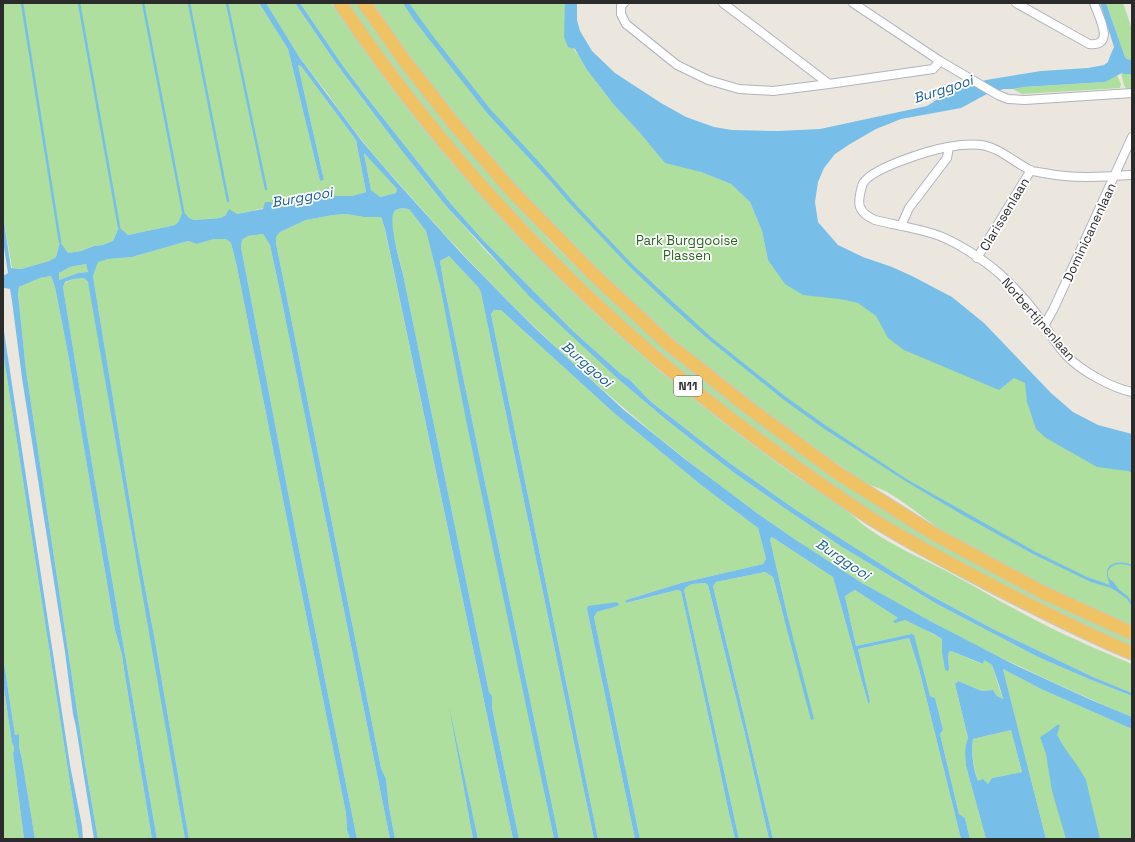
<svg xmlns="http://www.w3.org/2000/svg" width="1135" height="842" font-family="'Space Grotesk',sans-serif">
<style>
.green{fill:#aedf9e}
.water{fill:#77bfe8;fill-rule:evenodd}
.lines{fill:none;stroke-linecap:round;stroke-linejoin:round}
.stream{stroke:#77bfe8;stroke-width:2.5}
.minor-casing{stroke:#b1b3be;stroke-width:10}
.trunk-casing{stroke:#c8c8c8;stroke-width:15}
.minor{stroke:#fff;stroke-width:8}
.trunk{stroke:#efc364;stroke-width:13}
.labels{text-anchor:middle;stroke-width:3.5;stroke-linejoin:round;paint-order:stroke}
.shield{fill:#fff;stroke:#6b6b6b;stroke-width:1}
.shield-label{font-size:12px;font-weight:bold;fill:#2b2b2b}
.street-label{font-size:13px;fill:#2b2b2b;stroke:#fff}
.park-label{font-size:13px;fill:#26651f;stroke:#fff}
.water-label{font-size:14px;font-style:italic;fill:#155d95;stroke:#fff}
</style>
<rect width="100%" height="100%" fill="#ece7de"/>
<path class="green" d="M3,3H259L288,49L320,181L324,180L298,65L301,66L356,140L366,192L352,196H335L328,190L317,199L278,207L274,206L237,214L226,215L220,218L194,220L189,218L179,221L175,225L128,235L119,227L113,241L102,245L94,246L81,251L68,253L60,243L56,257L49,261L21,269L12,268L3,215Z
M266,3H295L338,66L402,151L447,207L487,252L596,358L618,379L669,422L733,472L783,507L842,547L937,604L1038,657L1089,679L1132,696V717C1056,685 982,650 910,610C894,601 876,592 860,582C696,479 549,353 421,208C401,186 380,163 361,139C349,124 338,109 327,93C318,81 308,69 299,56C288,39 277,21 266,3Z
M300,3H331C365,51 398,98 435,143C486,204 541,262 598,316C659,373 724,425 791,473C810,486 830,498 848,512C855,517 861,524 869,529C893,546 921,558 948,572C983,591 1018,612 1055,630C1080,642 1106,653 1132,664V693L1091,676L993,629L926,593L796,510L731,464L650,401L630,380L621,374L573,331L483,240L451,204L368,99L343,66Z
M345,3H358L546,237L579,270L619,308L670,354L753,417L947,547L1014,584L1132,637V647L1108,637L961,564L877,516L790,458L680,372L599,299L505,205L429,117Z
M371,3H566L572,47L579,56L587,70L614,105L641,134L701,172L731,184L750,202L762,231L768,260L839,299L859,303L876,316L1015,376L1026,383L1128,471L1132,473V628C1072,599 1011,571 953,538C930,524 911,506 887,492C880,488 871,486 864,482C854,476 845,469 835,462C815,448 794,434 774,419C664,338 562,243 475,138C438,95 404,49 371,3Z
M1106,3H1123L1132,29V60L1127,59L1125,57Z
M1121,73L1132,74V90H1127L1124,85Z
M1117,75L1121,84L1120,88L1022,94L1013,89L1023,87L1105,82Z
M364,152L397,189L396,193L380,197L371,190Z
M398,209H409L426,231L440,286L554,839H519L497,733L492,707V696L489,692L403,274C400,260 390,229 392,216C393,212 395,210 398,209Z
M346,214L364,217H381L385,230L513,839H478L452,723L473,839H395L389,807L386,779L381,768L276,243V237L280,232L306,220L333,215Z
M263,234L270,245L279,287L390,839H357L301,560L241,247L242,240L248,236Z
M214,239H226L231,243L237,267L296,565L346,813L347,830L350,839H189L155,641L136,539L93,276L98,261L108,259L132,257L188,241L197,244Z
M449,256L479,288L481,293L594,839H559L444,285L440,261Z
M86,264L88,272L78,273L59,280V273L70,267Z
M51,276L55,287L68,354L115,630L122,655L125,676L152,839H98L85,764L26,370L18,294L19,287L40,278Z
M84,278L88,282L90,288L133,540L152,642L185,839H157L94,476L63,287L65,283L73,279Z
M494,310H501L614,413L701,485L758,528L766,559L763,564L681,583L626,600L627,603L677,590L681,591L713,737L728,809L735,839H640L594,617L597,612L618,606L587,609L635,839H598L491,314Z
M3,352L77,828L79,839H35L22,759L19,747L18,734L15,735L3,656Z
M772,537L833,577L868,703L869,704L870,701L858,649L909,638L919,669L961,839H773L713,586L716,582L765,572L773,577L784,619L788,618L770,539Z
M705,583L708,585L744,730L769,839H739L684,590L685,587L692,584Z
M855,590L898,618C913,622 929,631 942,639L944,665L949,668L948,655L949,652L951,651L982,664L984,660L992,665L1003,700L997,696L993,690L982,691L958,681L955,684L968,738C964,746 965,757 966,766L986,839H970L965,818L959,814L940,734L943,730L935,698L930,696L911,634L856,646L845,596Z
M1003,669L1041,689L1132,729V839H1046Z
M3,682L12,743C14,746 15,749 13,753L24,839H3Z
M1011,730L1022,772L992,778L988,784L978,781C974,768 971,752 973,739Z"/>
<path class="water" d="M259,3H266L300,58L361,140L396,181L460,252L504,297L536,329L624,410L685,459L757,513L793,538L862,583L932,622L1013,664L1089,699L1132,717V729L1041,689L1003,669L1046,839H986L966,766C965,757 964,746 968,738L955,684L958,681L982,691L993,690L997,696L1003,699L999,685L992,665L984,660L983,664L951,651L949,652L948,655L949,668L948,671L945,670L942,652V639L934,634L905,620L895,623L893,621L898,618L855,590L845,596L856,646L911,634L914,635L930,696L935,698L943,730L940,734L959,814L965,818L970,839H961L919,669L909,638L858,649L870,701L869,704L868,703L833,577L772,537L770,539L788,618L814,719L811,720L773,577L765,572L716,582L713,586L773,839H769L744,730L708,585L705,583L692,584L686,587L684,590L739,839H735L728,809L713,737L681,591L677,590L626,603V600L681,583L763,564L766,559L758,528L701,485L614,413L501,310H494L491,314L598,839H594L481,293L479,288L449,256L440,261L444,285L559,839H554L466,420L440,286L426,231L409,209C404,209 397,207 394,212C388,220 400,263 403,274L489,692L492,696V707L497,733L519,839H513L385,229L381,217H364L346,214L333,215L306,220L280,232L276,237V243L381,768L386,779L389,807L395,839H390L279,287L270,245L263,234L248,236L242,240L241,247L301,560L357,839H350L347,830L346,813L296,565L237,267L231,243L226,239H214L197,244L188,241L132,257L108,259L98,262L93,276L136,539L155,641L189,839H185L88,282L84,278L73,279L65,282L63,287L94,476L157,839H152L125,676L122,655L115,630L68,354L55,287L51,276L40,278L19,287L18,294L26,370L85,764L98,839H94L76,727L73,714L65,652L22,378L12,301L10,289L5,288H3V276L8,273L3,241V215L11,268L21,269L49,261L56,257L60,242L68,253L81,251L94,246L102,245L113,241L119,227L128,235L175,225L179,221L183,211L189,218L194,220L220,218L226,215L229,209L237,214L263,209L265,202H271L274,206L278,207L317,199L321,196L322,191L328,190L335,196H352L366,192L356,140L301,66L298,65L324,180L320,181L288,49ZM364,153L397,189L396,193L380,197L371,190ZM86,264L88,272L78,273L59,280V273L70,267ZM1011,730L1022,772L992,778L988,784L983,779L978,781C973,768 971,752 973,739Z
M295,3H300L343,66L368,99L451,204L483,240L573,331L621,374L630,380L650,401L731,464L796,510L926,593L993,629L1091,676L1132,693V696L1089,679L1038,657L937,604L842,547L783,507L733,472L669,422L618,379L530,297L447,207L402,151L338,66Z
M403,3H409L432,35L491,110L539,162L577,206L633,265L673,302L711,337L786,397L825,425L908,480L1034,551L1087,577L1110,585C1109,581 1106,576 1107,572C1108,561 1124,561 1132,565V567C1113,557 1099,575 1114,582C1118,593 1132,594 1132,606L1127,599L1116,591L1111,588L1091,582L1033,554L961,514L907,482L823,428L784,400L708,339L670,305L630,267L570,204L554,185L487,113L414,20Z
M565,3H577V20L580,31L592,51L615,73L661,103L686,117L714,127L732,130L778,131L820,129L927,106L946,94L986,80L1041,71L1088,68L1104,65L1108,62L1110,56L1114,47L1100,3H1106L1125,57L1127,59L1132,60V74H1124L1122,73L1105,82L1023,87L1013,89H1004L987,94L961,108L901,119L876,129L850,144L835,154L824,168L818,182L815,202L818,222L838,245L863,257L892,267L912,276L952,297L984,323L1051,393L1073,412L1098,425L1132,434V473L1128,471L1097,467L1046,438L1036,429L1027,402L1025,383L1014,378L999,390L904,350L888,338L876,316L858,303L839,299L803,295L785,284L768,260L762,231L750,202L731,184L701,172L665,163L641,134L614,105L587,70L575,49L568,47L564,37Z
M3,325L37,549L70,765L82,826L83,839H79L77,828L3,352Z
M617,602L619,604L618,606L597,612L594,617L640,839H635L587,609L588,606Z
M3,656L15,735L19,734V747L22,759L35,839H24L13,753C15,749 14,746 12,743L3,682Z
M449,707L477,834L478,839H473Z
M1057,725H1060L1057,735L1064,747L1079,768L1086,780L1100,839H1066L1052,791L1046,754L1040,737L1048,732Z"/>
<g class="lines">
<path class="stream" d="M22,3L60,242
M79,3L119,227
M143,3L183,211
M189,3L228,201
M227,3L266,189"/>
<defs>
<path id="minor" d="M624,3L621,6V14L626,24L677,65L708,80L739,89L773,91L829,84L933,69L940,61
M723,3L829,84
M853,3L940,61L998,95L1008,99L1025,100L1132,93
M1016,3L1089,44C1116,47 1099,17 1094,3
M1132,175C1102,177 1074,179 1044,173C1040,172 1034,172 1030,170C1014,162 998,147 981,145C971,144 959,145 948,147C931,150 866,169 862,186C857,204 857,212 875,220C895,225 915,228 934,234C954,240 986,261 1001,275C1015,288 1027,301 1038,316C1047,329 1055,343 1066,355C1081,371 1112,388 1132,392
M901,226L909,208L947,158L949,147
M977,258L1031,170
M1044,326L1054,308L1132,137"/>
<path id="trunk" d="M340,3C462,185 619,343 799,469C823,486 847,503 872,519C913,545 957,567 1000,590C1044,612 1087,635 1132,653
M364,3L404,60L455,125L512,191L594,275L667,343L749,408L839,474L934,534L1044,593L1132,633"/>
</defs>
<use href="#minor" class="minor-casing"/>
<use href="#trunk" class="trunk-casing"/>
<use href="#minor" class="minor"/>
<use href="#trunk" class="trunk"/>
</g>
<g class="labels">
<rect class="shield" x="674" y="376" width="28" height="20" rx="3"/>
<g class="shield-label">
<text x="688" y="390">N11</text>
</g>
<g class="street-label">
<text transform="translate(1004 214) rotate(-59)" y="5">Clarissenlaan</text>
<text transform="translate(1089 232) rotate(-65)" y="5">Dominicanenlaan</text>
<text transform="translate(1039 319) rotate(49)" y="5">Norbertijnenlaan</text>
</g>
<g class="park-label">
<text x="687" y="245">Park Burggooise<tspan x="687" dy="15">Plassen</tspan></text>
</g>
<g class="water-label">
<text transform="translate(943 89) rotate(-18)" y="5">Burggooi</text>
<text transform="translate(302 197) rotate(-10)" y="5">Burggooi</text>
<text transform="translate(587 364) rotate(41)" y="5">Burggooi</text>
<text transform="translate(843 559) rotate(34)" y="5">Burggooi</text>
</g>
</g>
<rect width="1135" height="842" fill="none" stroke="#2b2b2b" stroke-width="8"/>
</svg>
